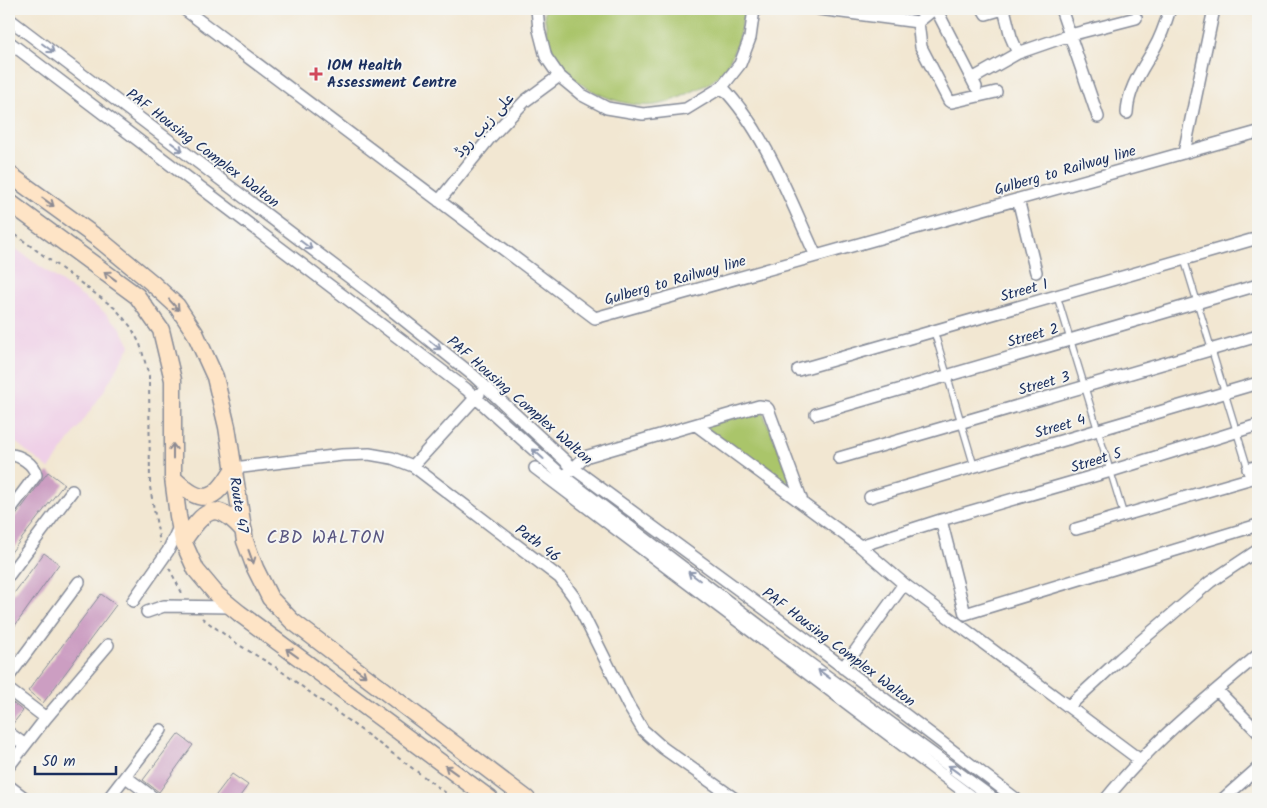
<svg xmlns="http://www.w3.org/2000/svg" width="1267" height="808" font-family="Kalam,'Playpen Sans Arabic',sans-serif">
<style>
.built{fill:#efd0e7}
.green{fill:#aac56b;stroke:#627a64}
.building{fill:#cc9ec2}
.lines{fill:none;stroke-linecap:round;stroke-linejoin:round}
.lane-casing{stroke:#868b98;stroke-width:8}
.street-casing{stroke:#868b98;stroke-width:14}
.secondary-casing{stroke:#868b98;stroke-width:19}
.path{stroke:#868b98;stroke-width:2;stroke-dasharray:4 4;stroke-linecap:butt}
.lane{stroke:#fff;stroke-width:5.5}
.street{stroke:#fff;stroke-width:11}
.secondary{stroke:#fee4c6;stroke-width:16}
.oneway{stroke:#8d97ae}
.oneway2{stroke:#8c8a92}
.poi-dot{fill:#d1495b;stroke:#f6f6f2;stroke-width:2}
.labels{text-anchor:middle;stroke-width:4;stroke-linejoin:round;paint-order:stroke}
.poi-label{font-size:15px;font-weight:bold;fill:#1b2f5e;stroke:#f6f6f2;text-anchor:start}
.street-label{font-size:15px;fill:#1b2f5e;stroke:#f6f6f2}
.quarter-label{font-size:18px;letter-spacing:1px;fill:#595681;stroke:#f6f6f2}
</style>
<rect width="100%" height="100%" fill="#f6f6f2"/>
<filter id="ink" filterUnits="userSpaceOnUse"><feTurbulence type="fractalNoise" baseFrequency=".02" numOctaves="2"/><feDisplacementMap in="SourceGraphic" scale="10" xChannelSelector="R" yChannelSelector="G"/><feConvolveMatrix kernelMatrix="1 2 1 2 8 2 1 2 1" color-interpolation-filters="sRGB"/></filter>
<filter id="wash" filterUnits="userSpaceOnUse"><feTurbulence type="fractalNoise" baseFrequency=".0096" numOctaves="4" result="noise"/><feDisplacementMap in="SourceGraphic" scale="20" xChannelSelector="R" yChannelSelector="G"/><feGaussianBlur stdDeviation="1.12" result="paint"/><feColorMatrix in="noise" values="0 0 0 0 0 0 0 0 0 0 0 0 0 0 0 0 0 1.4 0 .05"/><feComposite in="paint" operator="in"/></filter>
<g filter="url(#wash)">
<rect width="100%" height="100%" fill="#f2e7d2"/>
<path class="built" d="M9,244L104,312L120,327L130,346L102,394L49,469L9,437Z"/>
<path class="green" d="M545,9H714L744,13C740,35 734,62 716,78C710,84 700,88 693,91C683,96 672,102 661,104C628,112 575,89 557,61C548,47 547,30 544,14Z
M762,410L791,480L781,484L704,426Z"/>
<g id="blocks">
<path class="building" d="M48,472L64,484L9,555V525Z
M44,553L59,564L9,634V600Z
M101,594L116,605L43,703L28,691Z
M9,700L23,711L11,726H9Z
M178,734L193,745L159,792L143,780Z
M232,774L248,785L238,799H213Z"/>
</g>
</g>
<g filter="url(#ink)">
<use href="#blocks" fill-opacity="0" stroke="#868b98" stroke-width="1"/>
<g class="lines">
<defs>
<path id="lane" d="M1184,259L1248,469
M1057,296L1124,516
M934,331L974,466"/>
<path id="street" d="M184,9L595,318L1258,132
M537,9L539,30L546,57L559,76L582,95L607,108L643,114L686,109L722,87L740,64L750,38L754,9
M819,9L918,22L934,9
M936,9L976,87
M983,9L986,14L1003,9
M1004,9L1011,37L1018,53
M1061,9L1098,117
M9,19L374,296L474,376L573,468L815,646L1016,799
M918,22L921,47L949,101L952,102L996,92
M9,42L466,389L564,477L802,658L994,799
M972,79L1018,53L1070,35L1136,18
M722,87C765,131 790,200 816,256
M1127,113C1128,88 1142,70 1154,49C1161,37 1166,22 1170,9
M1184,153L1214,9
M1018,199L1036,272
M439,201L488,140L525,101L559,76
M798,370L1258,238
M816,414L1258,285
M696,425L860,546L904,584L1140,760
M9,455C19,454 34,464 36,475L9,511
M839,458L1258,336
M413,466L479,394
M234,468L342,455L369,454L392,458L413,466L560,578L574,597L628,705L643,730L663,748L735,799
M535,468L974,799
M568,473L582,460L588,456L759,406L766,407L768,409L803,504
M870,497L1258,383
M941,520L1111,471L1258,425
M1076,529L1252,478L1248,469L1258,466
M860,546L941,520L965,614
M9,575L72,491
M133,601L168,551L180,525
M147,612L164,606L231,607
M965,614L1258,525
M843,668L904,584
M9,676L79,582
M9,690L46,718
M1217,690L1258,732
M1069,706L1121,658L1210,582L1258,550
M9,733L25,745
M9,766L46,718L108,645
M126,777L155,799
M9,786L26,799
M108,799L161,730
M1106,799C1150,744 1204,700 1258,655
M1223,799L1258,768"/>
<path id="secondary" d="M9,174L100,240L151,282L177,306L195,333L215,377L227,427L245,541L255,568L270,598L292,621L527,799
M9,202L137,296L161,330L173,380V478L178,516L183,541L196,570L217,595L239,613L490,799
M173,478C202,506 214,503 234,468
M183,541C205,510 214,498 244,531"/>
</defs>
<use href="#lane" class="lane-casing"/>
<use href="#street" class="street-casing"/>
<use href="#secondary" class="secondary-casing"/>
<path class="path" d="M9,230L116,309L131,327L140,344L149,376L150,487L160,543
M169,568L183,595
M202,618L239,645L277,668L454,799"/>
<use href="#lane" class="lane"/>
<use href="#street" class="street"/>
<use href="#secondary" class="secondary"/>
</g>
<defs><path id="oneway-shaft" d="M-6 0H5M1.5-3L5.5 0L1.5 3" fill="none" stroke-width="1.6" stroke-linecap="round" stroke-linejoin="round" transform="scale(1.25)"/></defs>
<g class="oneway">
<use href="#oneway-shaft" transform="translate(48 48) rotate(37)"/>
<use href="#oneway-shaft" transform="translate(177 147) rotate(37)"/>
<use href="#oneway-shaft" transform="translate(306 245) rotate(37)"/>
<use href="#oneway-shaft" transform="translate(435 345) rotate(39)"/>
<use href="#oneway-shaft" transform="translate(538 454) rotate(-138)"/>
<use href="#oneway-shaft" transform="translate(694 576) rotate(-143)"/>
<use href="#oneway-shaft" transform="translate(824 674) rotate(-144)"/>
<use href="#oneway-shaft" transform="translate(954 770) rotate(-144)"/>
</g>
<g class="oneway2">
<use href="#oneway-shaft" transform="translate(48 202) rotate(36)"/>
<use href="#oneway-shaft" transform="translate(110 276) rotate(-144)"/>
<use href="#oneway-shaft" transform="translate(174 305) rotate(48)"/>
<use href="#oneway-shaft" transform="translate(173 451) rotate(-90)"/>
<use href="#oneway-shaft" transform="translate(251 557) rotate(70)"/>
<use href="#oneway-shaft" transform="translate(292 653) rotate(-144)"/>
<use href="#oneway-shaft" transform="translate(360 672) rotate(37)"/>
<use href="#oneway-shaft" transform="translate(451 770) rotate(-144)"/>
</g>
</g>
<path class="poi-dot" d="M313.5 66.5h5v5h5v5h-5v5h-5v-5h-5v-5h5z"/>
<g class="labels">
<g class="poi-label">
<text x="327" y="70">IOM Health<tspan x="327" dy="17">Assessment Centre</tspan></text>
</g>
<g class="street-label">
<text transform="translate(484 125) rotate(-48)" y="5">علی زیب روڈ</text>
<text transform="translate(203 148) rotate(37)" y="5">PAF Housing Complex Walton</text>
<text transform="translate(1065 170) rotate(-16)" y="5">Gulberg to Railway line</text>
<text transform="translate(675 280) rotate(-16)" y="5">Gulberg to Railway line</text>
<text transform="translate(1024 290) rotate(-16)" y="5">Street 1</text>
<text transform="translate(1033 335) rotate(-16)" y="5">Street 2</text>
<text transform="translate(1044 383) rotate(-16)" y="5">Street 3</text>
<text transform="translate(520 400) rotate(41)" y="5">PAF Housing Complex Walton</text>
<text transform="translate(1060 426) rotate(-16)" y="5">Street 4</text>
<text transform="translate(1096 460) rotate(-17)" y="5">Street 5</text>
<text transform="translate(239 505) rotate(81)" y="5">Route 47</text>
<text transform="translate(538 543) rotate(37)" y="5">Path 46</text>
<text transform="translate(839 647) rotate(37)" y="5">PAF Housing Complex Walton</text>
</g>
<g class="quarter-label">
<text x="326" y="543">CBD WALTON</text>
</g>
</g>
<rect width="1267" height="808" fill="none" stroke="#f6f6f2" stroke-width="30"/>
<path d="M35 766v8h81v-8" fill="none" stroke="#1b2f5e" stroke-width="2.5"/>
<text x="42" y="766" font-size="15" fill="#1b2f5e" stroke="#f6f6f2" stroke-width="4" paint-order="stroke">50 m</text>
</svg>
